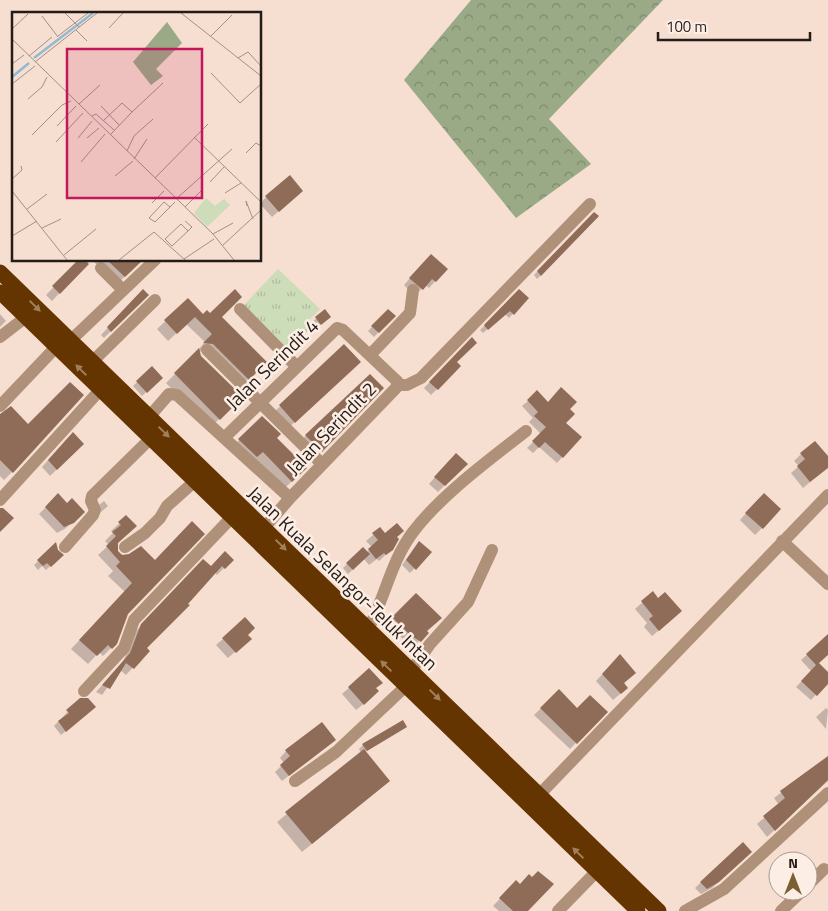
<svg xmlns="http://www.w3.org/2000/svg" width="828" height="911" font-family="'Titillium Web',sans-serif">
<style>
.grass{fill:url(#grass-tufts)}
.forest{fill:url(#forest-crowns)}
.shadow{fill:#0003}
.building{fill:#8e6c57}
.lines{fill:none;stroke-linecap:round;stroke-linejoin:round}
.minor{stroke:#af9078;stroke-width:12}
.highway{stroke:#643500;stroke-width:15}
.oneway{fill:#a17f5c}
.labels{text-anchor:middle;stroke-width:5;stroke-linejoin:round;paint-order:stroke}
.street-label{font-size:19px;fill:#251c17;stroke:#fceee5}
.inset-river{fill:none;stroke:#92bbd1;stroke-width:2.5}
.inset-road{fill:none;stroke:#a29087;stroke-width:1}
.view{fill:#c2185b;fill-opacity:0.15;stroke:#c2185b;stroke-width:2.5}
.inset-edge{fill:none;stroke:#251c17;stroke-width:2.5}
</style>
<defs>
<pattern id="grass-tufts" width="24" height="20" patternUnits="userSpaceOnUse" patternTransform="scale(1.25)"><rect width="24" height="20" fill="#cddcb9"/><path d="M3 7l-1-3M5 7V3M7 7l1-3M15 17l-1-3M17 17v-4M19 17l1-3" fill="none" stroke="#b0bc9e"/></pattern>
<pattern id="forest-crowns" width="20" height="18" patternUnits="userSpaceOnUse" patternTransform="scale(1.25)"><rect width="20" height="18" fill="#9aaa86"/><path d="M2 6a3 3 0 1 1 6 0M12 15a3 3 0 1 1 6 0" fill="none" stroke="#7d8a6d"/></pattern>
</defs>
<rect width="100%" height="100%" fill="#f6ded1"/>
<path class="grass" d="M278,269L320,309L309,320L314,324L289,350L243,306Z"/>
<path class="forest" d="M471,0H663L549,119L591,164L516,218L404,80Z"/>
<path class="shadow" d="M266,197H295L272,217L260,204Z
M594,213L598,217L537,279L534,275Z
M80,260H91L52,301L46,295Z
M92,260H142L117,284Z
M424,262L446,269L429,288L425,285L415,296L404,285Z
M143,291L147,295L104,338L101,335Z
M519,291L527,298L509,318L505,314L483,333L480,330Z
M188,300L203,316L221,317L265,362L240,387L205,352L197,351L205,342L186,324L168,341L157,329Z
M325,311V321L316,328L311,323Z
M388,311L394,316L374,337L368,331Z
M0,314L6,321L0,327Z
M472,339L455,362L460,366L431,395L424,388Z
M344,346L350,371L285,431L271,415Z
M198,351L200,356L241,397L210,428L166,383Z
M152,368L161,378L142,396L133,386Z
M370,376L383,388L312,460L296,445Z
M82,395L12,472L4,480L0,476V415L28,425Z
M528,401L568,409L564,423L580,437L557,463L539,447L533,453L527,448L541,434L529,422L533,418L522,406Z
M262,418L275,438L305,468L285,488L233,446Z
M66,440L83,444L50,476L42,467Z
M801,454L828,458V467L803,488L791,473L799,466L794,461Z
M449,461L466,464L438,492L429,484Z
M58,495L67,504L83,512L66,528L57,533L39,514Z
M104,501L108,506L101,512L99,505Z
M757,501L762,528L755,535L740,520Z
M126,517L117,544L118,553L126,556L141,547L127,614L116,643L103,656L99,652L88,664L71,649L125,592L108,576L113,571L98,555L109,545L105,541L113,533L111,531Z
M380,529L385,535L396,537L392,549L379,561L377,559L369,565L364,559L348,574L343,568L363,548L367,552L372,547L366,541Z
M56,545V551L62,555L46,570L42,566L38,570L34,565Z
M415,547L430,553L410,573L402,565Z
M232,560L217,575L215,573L145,648L148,651L126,675L120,670L102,695L96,692L123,662L134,633L203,561L211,567Z
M653,593L674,618L652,636L644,627L647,623L635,609Z
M416,595L426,632L414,647L403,639L387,623Z
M247,635L243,645L228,658L216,645L223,639Z
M828,636V654L817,664L828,674V682L811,700L796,687L811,671L801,660Z
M613,663L627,688L613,700L596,681Z
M369,670L375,689L371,698L356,710L342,694Z
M559,691L577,710L606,712L570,749L534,715Z
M80,699L90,711L61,735L54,726Z
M826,708L828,710L826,729L816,717Z
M406,727L365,752L389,781L302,852L277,822L361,753L359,749L363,745Z
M334,740L282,781L275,772L284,763L280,758L286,751Z
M828,757V781L767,837L757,824L779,805L774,798Z
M743,843L745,858L712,888L701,894L695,888Z
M516,882L527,911H499L493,906Z"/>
<path class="building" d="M290,175L303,191L279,212L265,196Z
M594,212L599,216L541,276L537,271Z
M431,254L448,269L436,282L432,279L423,290L409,278Z
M78,260H84L89,264L60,294L52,286Z
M107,260H143L125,277Z
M143,289L149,295L111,332L107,327Z
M235,289L242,297L222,317L267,362L249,380L213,344L203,343L212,334L195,317L177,334L164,320L188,298L203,314L207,310L210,313Z
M519,289L529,298L514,315L510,311L488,330L484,325Z
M325,309L331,317L321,325L315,317Z
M388,309L396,316L379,333L371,326Z
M472,337L477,343L457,362L461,366L438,390L429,382Z
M344,344L361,362L295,423L279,405Z
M199,348L201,356L243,397L220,420L174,373Z
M152,366L163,378L147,393L136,381Z
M370,374L384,388L322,452L305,435Z
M70,382L84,395L13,473L0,460V414L11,406L28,424Z
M561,387L577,402L570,409L575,414L566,423L582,437L563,458L545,442L539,448L532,441L546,427L534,416L538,412L527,400L537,390L548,402Z
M262,416L281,434L277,438L307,468L292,482L263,452L257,457L238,439Z
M73,432L84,444L57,470L48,460Z
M815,441L828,456V468L810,482L797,466L805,459L800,453Z
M456,453L468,464L445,486L434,477Z
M58,493L67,503L72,498L85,512L74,523L64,527L45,507Z
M764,493L781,509L763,529L745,513Z
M0,508H3L14,518L0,532Z
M126,515L137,526L118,543V551L122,555L129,554L141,546L155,560L192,521L205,534L128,614L117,644L112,649L108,645L97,656L79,640L132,583L116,566L120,562L106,546L116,536L112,532L121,525L118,522Z
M397,523L404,531L397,537L399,539L393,550L386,555L384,553L376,559L368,549L378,540L372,533L380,527L385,533Z
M419,541L432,552L416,570L406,560Z
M56,542L58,550L64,555L51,567L47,563L43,566L37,560Z
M363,547L370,554L353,570L346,563Z
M225,551L234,560L225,569L222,566L188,604L190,605L147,648L150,651L134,669L126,663L110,689L102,685L130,653L141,624L203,559L211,566Z
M653,591L658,598L665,592L682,611L659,631L649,619L653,616L641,601Z
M416,593L442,618L427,631L429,633L421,642L409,634L392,617Z
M245,617L255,628L248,635L252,639L236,653L222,638Z
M828,634V655L819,663L828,672V684L817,696L801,681L816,665L806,654Z
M620,654L636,673L624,683L628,688L621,694L602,674Z
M369,668L383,683L376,688L379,691L364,705L348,687Z
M559,689L577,708L590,695L608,712L577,744L540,708Z
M80,698H88L96,707L66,732L58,721L69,713L66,710Z
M403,720L407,727L367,751L362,744Z
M322,722L336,740L289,776L280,765L290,756L285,750Z
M364,749L390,781L312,844L285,812Z
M828,756V780L775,831L763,816L785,798L780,791Z
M743,842L752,852L719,882L707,889L700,882Z
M538,871L554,884L528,911H513L499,898L516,880L520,884L529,874L532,877Z"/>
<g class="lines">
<path class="minor" d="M101,268L123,290
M240,309L297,367
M0,337L26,317
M70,341L155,260
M207,350L322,464
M370,355L410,313L413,290
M92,362L155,300
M398,385H407L421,378L590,204
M0,406L57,346
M149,417L169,394L177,395L290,498
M224,438L337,328L343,330L398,382L396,388L290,498L264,528
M0,500L101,389
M782,541L828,584
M65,547L93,515L95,510L91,501L92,496L151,438
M125,547L145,533L160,518L167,506L195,481
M368,629C385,598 391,561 413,532C441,495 489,460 526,431
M411,671L430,644L468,602L492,550
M84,691L124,648L134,620L232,517
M295,781L336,752L406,686
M539,795L828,495
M808,885L824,869
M558,911L597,871
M685,911L724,889L828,793
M781,911L802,891"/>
<path class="highway" d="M0,272L659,911
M0,292L638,911"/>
</g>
<defs><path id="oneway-solid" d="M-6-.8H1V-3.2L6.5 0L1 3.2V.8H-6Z" transform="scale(1.25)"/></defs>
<g class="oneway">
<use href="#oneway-solid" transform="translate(35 306) rotate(44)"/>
<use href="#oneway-solid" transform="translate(81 370) rotate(-135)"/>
<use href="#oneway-solid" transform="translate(164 432) rotate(44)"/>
<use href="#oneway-solid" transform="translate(281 545) rotate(44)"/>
<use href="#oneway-solid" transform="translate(386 666) rotate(-136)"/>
<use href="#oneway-solid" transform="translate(435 695) rotate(44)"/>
<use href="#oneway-solid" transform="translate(578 853) rotate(-136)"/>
</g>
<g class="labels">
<g class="street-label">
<text transform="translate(272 364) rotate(-44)" y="7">Jalan Serindit 4</text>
<text transform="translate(331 428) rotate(-46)" y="7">Jalan Serindit 2</text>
<text transform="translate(343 578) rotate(44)" y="7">Jalan Kuala Selangor-Teluk Intan</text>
</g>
</g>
<g transform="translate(12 12)">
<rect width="249" height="249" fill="#f6ded1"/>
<path d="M194,186L203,194L212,187L218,193L195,215L182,201Z" fill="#cddcb9"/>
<path d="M155,10L170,31L144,57L151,64L139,73L121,50Z" fill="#9aaa86"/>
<path class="inset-river" d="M22,46L81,1M0,65L17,51"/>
<path class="inset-road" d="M53,1L67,15M169,1L249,64M30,4L46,25M97,16L111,1M0,17L16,2M64,18L75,29M46,24L76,1M199,24L220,3M0,27L201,222L222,248M17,44L40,25M226,46L236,40L249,54M23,50L85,1M0,52L12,43M199,61L228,91L249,72M0,72L23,54M16,87L30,75L35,65M67,92L88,73M89,94L107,113M120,100L151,71M80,104L84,102L102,118M91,109L110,91L120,100L98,123M45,114L64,94M20,123L50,93L59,89M182,125L249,190M66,126L80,109M75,126L87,116M44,130L71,101M115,139L122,124L141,107M234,141L244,131L249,134M122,147L135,127M69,150L93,122M103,164L121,149M143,166L196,112M0,167L10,158L9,154M198,170L213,154M0,179L55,248M213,181L229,171M164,187L220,137M140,191L152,179M235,194L234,189L241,207M158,195L152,190L137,206L143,210L163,190M173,195L189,179M15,197L35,182M173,209L180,215L176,219L160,234L153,227L169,212L176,219M30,216L49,207M201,222L221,211M0,224L25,209M211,233L249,198M52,243L84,217M172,247L202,227M107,248L142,220L173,248"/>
<path class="view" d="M55,37H190V186H55Z"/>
<rect width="249" height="249" class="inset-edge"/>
</g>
<g transform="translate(793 876)"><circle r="24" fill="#fceee5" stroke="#a69a93"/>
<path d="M0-4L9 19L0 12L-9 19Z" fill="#795f31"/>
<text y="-8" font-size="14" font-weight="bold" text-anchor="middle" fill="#251c17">N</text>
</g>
<path d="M658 32v8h152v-8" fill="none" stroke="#251c17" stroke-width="2.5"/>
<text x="666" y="32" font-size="15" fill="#251c17" stroke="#fceee5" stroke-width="4" paint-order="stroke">100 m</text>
</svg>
